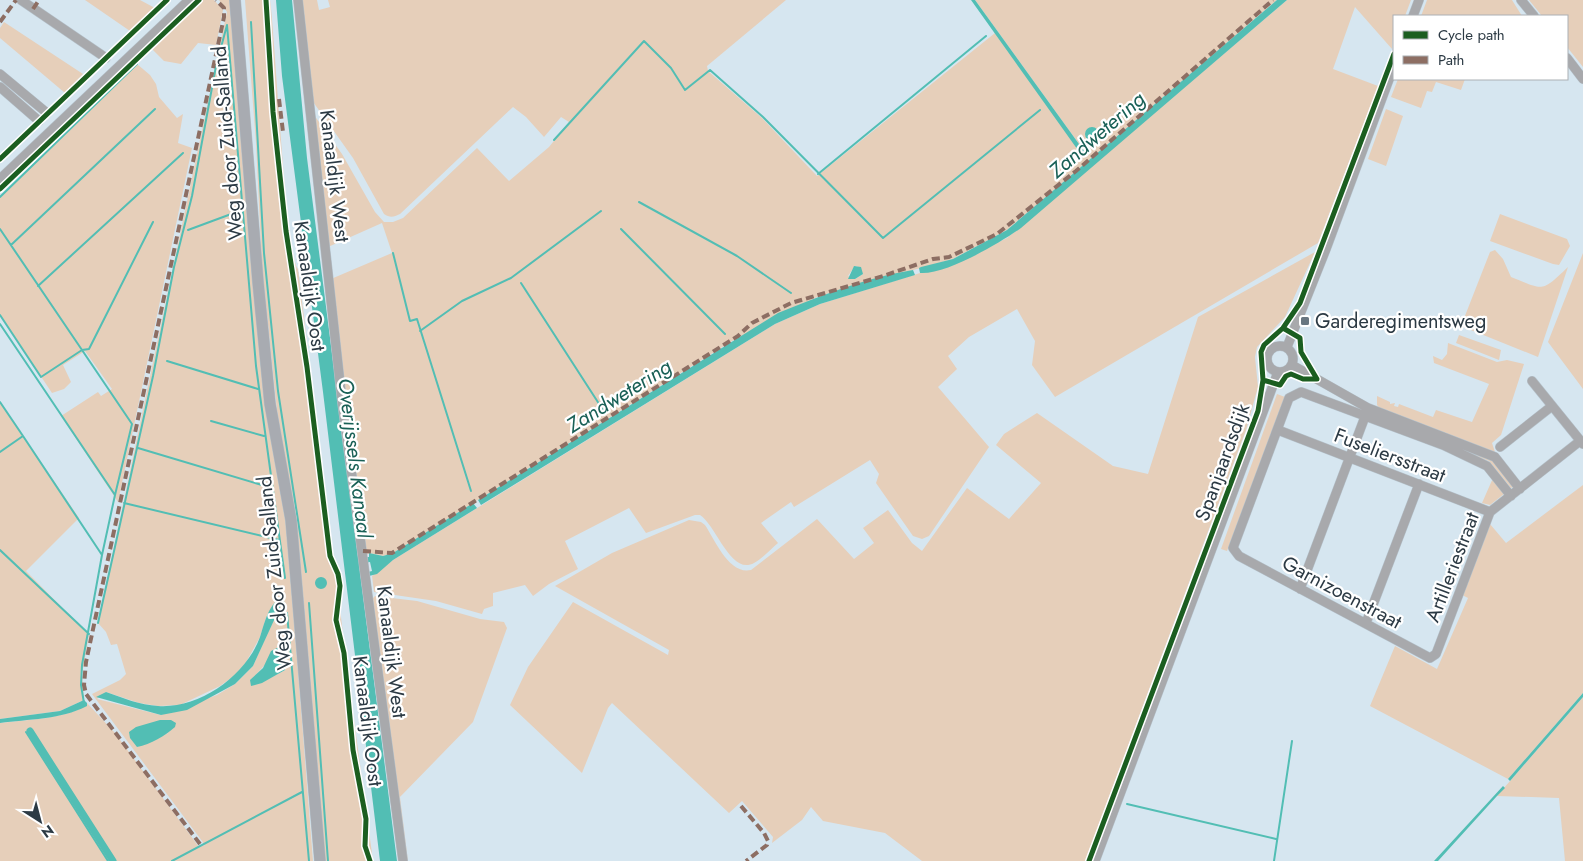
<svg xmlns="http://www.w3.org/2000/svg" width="1583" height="861" font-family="Jost,sans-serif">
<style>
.green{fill:#e6cfba;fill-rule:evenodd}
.water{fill:#52beb4}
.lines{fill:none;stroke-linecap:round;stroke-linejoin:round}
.stream{stroke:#52beb4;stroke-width:2}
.canal{stroke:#52beb4;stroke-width:7}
.minor-casing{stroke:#b6c3cc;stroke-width:10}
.major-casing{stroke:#b6c3cc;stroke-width:12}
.minor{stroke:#a8a9ac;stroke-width:9}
.major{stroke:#a8abb1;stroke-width:11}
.quiet{stroke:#8d6e63;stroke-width:4;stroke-dasharray:8 4;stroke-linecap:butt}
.cycleway-casing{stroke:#fff;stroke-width:8}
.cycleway{stroke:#1b5e20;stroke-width:5}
.poi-dot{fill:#687680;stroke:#fff;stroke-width:2}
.labels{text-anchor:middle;stroke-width:4.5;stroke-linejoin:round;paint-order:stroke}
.street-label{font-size:20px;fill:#2c3a44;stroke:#fff}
.poi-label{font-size:20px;fill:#2c3a44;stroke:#fff;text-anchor:start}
.water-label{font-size:21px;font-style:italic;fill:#196056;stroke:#fff}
</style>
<rect width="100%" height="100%" fill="#d6e6f0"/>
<path class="green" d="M85,0H140L155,8L130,31Z
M201,0H214L223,10L216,45L198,43L181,64L164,61L150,47Z
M219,0H232L288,543L313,861H0V723C21,720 73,719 87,703L115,733L199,847L205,845L92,694L120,680L126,674L117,644L111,645L106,632L98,623L227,12ZM283,599L253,666L235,684L217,695L161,715L97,699L106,692L139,703L158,706L180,705L220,686L234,676L245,664L260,637L266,618ZM283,645L285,670L272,677L251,680ZM136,727L168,733L137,747Z
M245,0H265L279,178L292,272L277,133L267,0H270C275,35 286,258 298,269L350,690L373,861H324L262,267L256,143Z
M300,0H317L319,10L330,7L328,0H786L707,66L708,71L762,118L817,176L995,33L1080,152L1084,151L975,0H1277L1007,230L953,259L819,296L732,341L393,553L383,556L369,553L366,556L331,279L392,253L382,223L328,247L314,115L342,154L375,212L384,222H393L403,218L477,148L509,181L549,147L569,122L561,117L544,137L526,117L513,107L400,214C394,217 390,218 384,214L353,158L311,99ZM857,266L863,274L855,279L848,276L854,267Z
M1287,0H1411L1405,16H1394L1392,49L1355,7L1333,69L1378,86L1318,243L1055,397L1032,365L1035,341L1017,309L969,337L948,356L957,369L938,387L989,447L929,536L922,539L913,536L876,483L879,474L870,460L794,507L791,502L761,523L778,543C771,549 763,558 754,563C731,576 716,525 700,515H695L646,533L629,508L565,541L578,569L549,584L533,596L525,585L493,593V606L484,609L482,614L436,601L374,592L372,576L393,560L775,324L820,304L920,273L949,266L1007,238Z
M1427,0H1512L1522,16H1421Z
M1529,0H1583V67L1567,47V16H1542Z
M4,22L83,74L65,93L0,38V28Z
M137,64L150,75L156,84L159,97L177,118L183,114L178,143L192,148L118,502L61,416L98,392L101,396L112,389L85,351L63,365L71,382L64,389L52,393L0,315V197Z
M1398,79H1465L1461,90L1436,82L1432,92L1427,91L1421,108L1391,97Z
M1386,109L1403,116L1386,166L1368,159Z
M1500,214L1567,239L1570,246L1559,265L1553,264L1490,241Z
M1495,250L1503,259L1511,277C1544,290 1541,293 1568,267L1538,357L1461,326L1490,252Z
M1315,252L1285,317L1257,347L1255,357L1258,387L1246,430L1085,861H922L885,833L823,821L811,807L802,820L772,843L773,837L742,801L729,813L612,703L608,708L582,773L510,705L528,667L573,602L668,655L669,650L555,586L612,553L689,520L701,522L705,525C715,540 729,575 751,570L817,519L854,559L874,543L863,528L888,510L912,543L922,551L967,488L1009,519L1041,483L996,445L1004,434L1037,413L1113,466L1148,474L1198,317Z
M1583,253V389L1548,342Z
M1459,335L1501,350L1499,360L1456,343Z
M1448,343L1497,362L1507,360L1524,364L1501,435L1492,443L1495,452L1380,409L1377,405V396L1390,402V404L1395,403L1394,406L1398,407L1399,404L1433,417L1436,410L1472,422L1489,384L1434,363L1433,356L1442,360L1447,354Z
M1277,394L1285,397L1227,551L1221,549Z
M0,402L79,518L26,571L89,635L82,674L84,700L60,711L0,719Z
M1399,427L1491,458L1513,487L1511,488L1489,461Z
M1493,478L1504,494L1490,505L1482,503Z
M1583,485V693L1508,779L1370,706L1395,646L1437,669L1468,598L1462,595L1490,524L1506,543Z
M375,596L417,601L480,619L504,622L507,628L473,722L400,797L408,861H404L372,599Z
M1583,697V861H1565L1559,798L1497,796Z"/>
<path class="water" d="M276,0H292L307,158L358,557H369V553L383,556L393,553L473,503L477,508L393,560L377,574L369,576L368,572L372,571L370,562L359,564L397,861H380L323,392L282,76Z
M971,0H975L1084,151L1080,153Z
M1277,0H1287L1021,228C1000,243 946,275 920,273L919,268L921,267L953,259L1007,230Z
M1085 134a7 7 0 1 1 14 0a7 7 0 1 1-14 0Z
M854,266L861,267L863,274L855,279H848Z
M913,270L915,275L820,304L775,324L481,505L478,500L778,313C821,296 867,277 913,270Z
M315 583a6 6 0 1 1 12 0a6 6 0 1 1-12 0Z
M281,597L285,603L281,605L253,666L235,684L187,710L161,715L96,697L106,692C123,698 140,705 158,706C199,709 246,676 260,637C264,625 268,605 281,597Z
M283,645L285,670L262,683L251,686L250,680L263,668L271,651Z
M1583,693V697L1510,781L1508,779Z
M84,700L87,703V706C60,720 28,719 0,723V719L60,711Z
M160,720H171L176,723L175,727C165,736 151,744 137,747L130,738L129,732L136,727Z
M1503,786L1505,788L1497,796L1438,861H1434Z"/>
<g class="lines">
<path class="stream" d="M251,22L264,253L278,391L306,572
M554,140L644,41L671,68L685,90L710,70L763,117L883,238L1040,110
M818,174L986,36
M0,197L137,64
M639,202L737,256L791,293
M0,229L82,350L89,349L153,222
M621,229L725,334
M188,230L242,210
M11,245L155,109
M393,253L410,321L417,319L471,491
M521,283L603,410
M38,286L183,153
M0,315L41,377L82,350L132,424L115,495
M0,324L115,495L102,555
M420,331L462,301L511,278L601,211
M167,361L258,389
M0,402L23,436L0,452
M211,421L264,436
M23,436L102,555L82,665L81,685L84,703
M138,448L272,488
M124,503L279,540
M0,550L89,634
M309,603L328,861
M287,613L309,861
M98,623L153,376L174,267L192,196L216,66L227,25L256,366L285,578
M26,732L108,861
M1127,804L1276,839
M172,861L302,792
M1274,861L1292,741"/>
<path class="canal" d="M30,731L113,861"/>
<defs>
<path id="minor" d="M21,0L106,58
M298,0L342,401L403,861
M1521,0L1534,16
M1413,16L1419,0
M1567,58L1583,79
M0,74L47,113
M0,87L39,121
M0,179L189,0
M1267 359a13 13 0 1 1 26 0a13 13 0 1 1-26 0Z
M1287,347L1326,249L1394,66
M1292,365L1368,408L1495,457L1520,489
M1532,381L1583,444
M1278,430L1490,512
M1500,447L1552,406
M1511,496L1487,466L1443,445L1301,392L1289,398L1233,548L1239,556L1430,658L1436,654L1490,512L1580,441
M1300,589L1366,414
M1366,623L1419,484
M1095,861L1278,372"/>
<path id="major" d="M235,0L258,282L270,404L291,520L320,861"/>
</defs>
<use href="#minor" class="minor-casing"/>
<use href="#major" class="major-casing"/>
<use href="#minor" class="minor"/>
<use href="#major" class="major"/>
<path class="quiet" d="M33,9L39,0
M0,22L16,0
M279,99L283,132
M363,551L392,553L738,336L752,323L791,303L883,276L933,259L949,257L997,234L1076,171L1273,0
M741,806L764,833L768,841L767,845L746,861
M200,844L86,694L84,685L86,662L224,17V8L216,0"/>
<defs>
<path id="cycleway" d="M266,0L273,112L286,231L307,367L330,556L338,574L340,586L336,620L344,653L353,750L366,819L365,846L370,861
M0,159L167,0
M0,189L199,0
M1263,380L1280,385L1286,376L1291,374L1303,379H1317L1301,352L1300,338L1283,328
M1089,861L1258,411L1263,380L1261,352L1264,345L1283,328L1300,303L1394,54"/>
</defs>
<use href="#cycleway" class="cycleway-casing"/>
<use href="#cycleway" class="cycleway"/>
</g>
<rect class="poi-dot" x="1300" y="316" width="10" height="10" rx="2.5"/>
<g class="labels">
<g class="street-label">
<text transform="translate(227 143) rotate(-95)" y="7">Weg door Zuid-Salland</text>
<text transform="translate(335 176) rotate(83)" y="7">Kanaaldijk West</text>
<text transform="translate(310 286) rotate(82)" y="7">Kanaaldijk Oost</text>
<text transform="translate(1390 455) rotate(21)" y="7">Fuseliersstraat</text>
<text transform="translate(1222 462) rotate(-70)" y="7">Spanjaardsdijk</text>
<text transform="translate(1452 567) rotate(-69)" y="7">Artilleriestraat</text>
<text transform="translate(274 573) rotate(-96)" y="7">Weg door Zuid-Salland</text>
<text transform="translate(1342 592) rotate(28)" y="7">Garnizoenstraat</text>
<text transform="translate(392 652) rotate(83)" y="7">Kanaaldijk West</text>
<text transform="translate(368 721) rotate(83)" y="7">Kanaaldijk Oost</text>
</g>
<g class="poi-label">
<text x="1315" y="328">Garderegimentsweg</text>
</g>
<g class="water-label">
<text transform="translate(1097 135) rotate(-41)" y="7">Zandwetering</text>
<text transform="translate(619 396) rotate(-32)" y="7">Zandwetering</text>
<text transform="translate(355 458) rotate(83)" y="7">Overijssels Kanaal</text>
</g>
</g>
<rect x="1393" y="15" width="175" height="65" fill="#ffffff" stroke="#abb0b4"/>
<rect x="1403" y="31" width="25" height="8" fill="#1b5e20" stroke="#abb0b4"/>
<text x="1438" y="40" font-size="15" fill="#2c3a44">Cycle path</text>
<rect x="1403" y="56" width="25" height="8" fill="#8d6e63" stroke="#abb0b4"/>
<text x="1438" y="65" font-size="15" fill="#2c3a44">Path</text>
<g transform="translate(40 821) rotate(144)" stroke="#ffffff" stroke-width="4" paint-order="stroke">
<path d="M0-4L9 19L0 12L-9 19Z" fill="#2c3a44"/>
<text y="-8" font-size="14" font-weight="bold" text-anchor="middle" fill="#2c3a44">N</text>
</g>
</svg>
